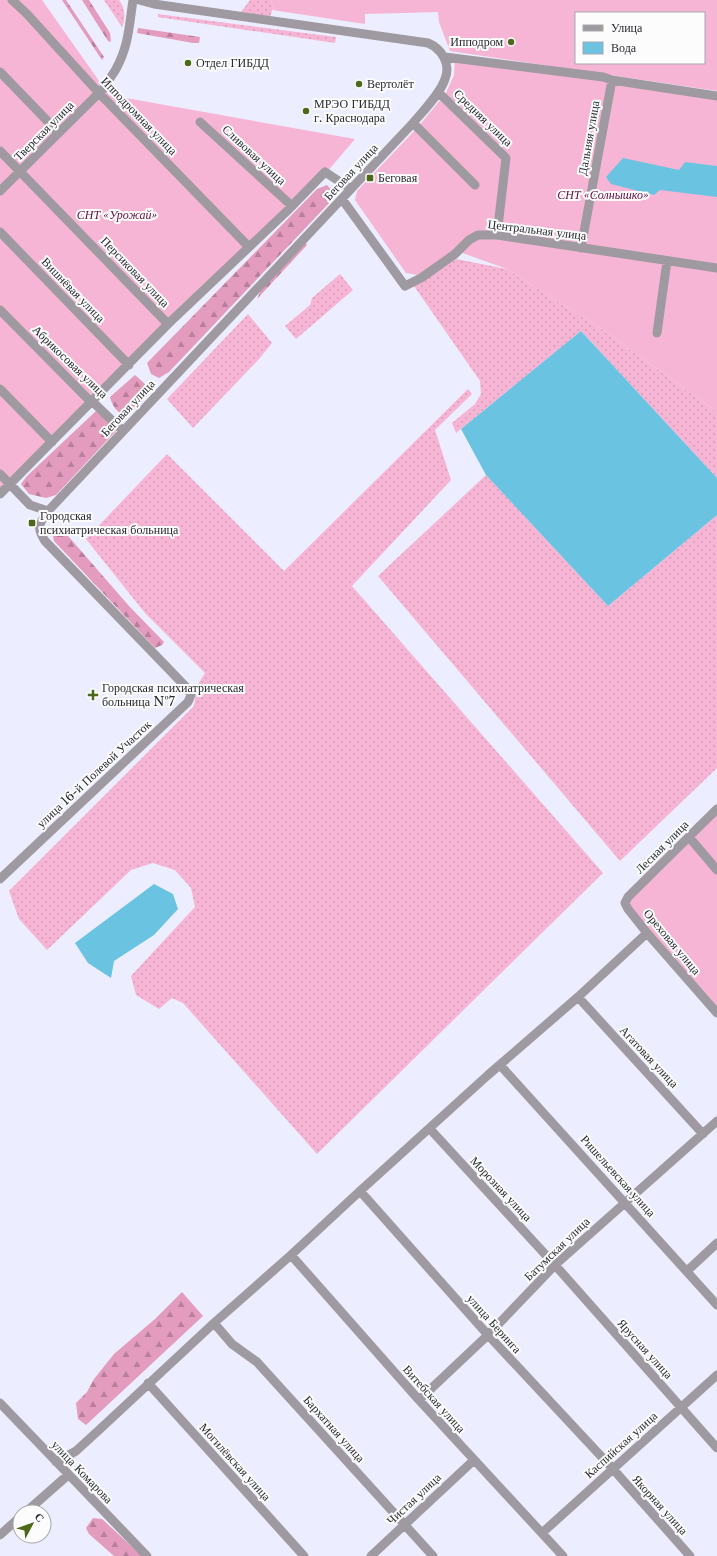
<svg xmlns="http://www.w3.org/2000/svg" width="717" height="1556" font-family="'Libre Baskerville',serif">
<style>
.grass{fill:url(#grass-dots)}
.forest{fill:url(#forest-firs)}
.garden{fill:#f7b5d5;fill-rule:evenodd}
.water{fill:#6ac4e1}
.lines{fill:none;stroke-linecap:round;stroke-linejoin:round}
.minor{stroke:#9f9aa1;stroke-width:9}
.poi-dot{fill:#4e6819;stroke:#fbfcfb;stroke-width:1.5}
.labels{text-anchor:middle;stroke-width:4;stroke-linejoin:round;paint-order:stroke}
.poi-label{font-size:12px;fill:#292931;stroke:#fbfcfb;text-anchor:start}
.street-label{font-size:12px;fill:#292931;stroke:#fbfcfb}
.park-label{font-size:12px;font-style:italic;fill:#620e42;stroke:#fbfcfb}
</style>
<defs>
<pattern id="grass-dots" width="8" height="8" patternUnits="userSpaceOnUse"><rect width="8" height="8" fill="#f7b5d5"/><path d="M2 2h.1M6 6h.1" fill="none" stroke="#d49cb7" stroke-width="1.8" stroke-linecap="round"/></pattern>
<pattern id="forest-firs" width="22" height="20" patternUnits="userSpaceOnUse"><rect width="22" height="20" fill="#e39bbe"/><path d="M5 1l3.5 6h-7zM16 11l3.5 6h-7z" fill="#b87e9b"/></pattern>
</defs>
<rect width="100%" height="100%" fill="#ecedfe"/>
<path class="grass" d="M104,0H119C125,7 126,19 122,27Z
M250,0H271L273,7L270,17L241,12Z
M158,14L336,37L335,43L158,17Z
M456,259L507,269L603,330L717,412V478L581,331L456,433L452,423L475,404L481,394L480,381L414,286Z
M340,274L353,290L296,339L285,326L310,305L312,298Z
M248,314L272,343L260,358L193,428L167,399Z
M468,389L472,394L435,430L451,480L352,586L603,873L317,1154L183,1003L172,998L159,1009L136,995L131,976L195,907L191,888L175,870L153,863L131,870L47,950L19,919L9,891L194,706L197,686L205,673L145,613L86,539L167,454L284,571Z
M486,475L608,606L717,515V768L620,861L378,576Z"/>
<path class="forest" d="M62,0H66L104,57L102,60Z
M82,0H89L110,33L111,42L108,41Z
M138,28L200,37L199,43H193L137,33Z
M327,185L335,194L332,200L169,372L159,378L151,374L147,363L317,189Z
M305,242L307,245L257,299L263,286Z
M135,375L144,383L150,393L134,410L124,416C116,411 112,405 110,397Z
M96,411L112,424L116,431L56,495L46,498L29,494L21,484L27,476Z
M55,528L62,529L129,606L164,642L162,645L155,648L54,541L52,531Z
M182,1292L203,1316L86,1425L78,1419L76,1403L87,1392L94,1379L114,1354L155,1319Z
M93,1518L102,1519L142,1556H114L89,1534L86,1528Z"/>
<path class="garden" d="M0,0H42L109,95L355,139L326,173L0,494Z
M271,0H717V91L450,51L439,22L438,12L365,14V24L272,10L273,7ZM576,13H704V63H576Z
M455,59L717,96V412L603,330L507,269L454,250L418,275L406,273L355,200L357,191L418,127L446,93L454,75Z
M717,808V1013L626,902Z"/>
<path class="water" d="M623,158L679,170L685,162L717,166V197L660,190L654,195L611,184L606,177Z
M581,331L717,478V515L608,606L486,475L461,429Z
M154,884L173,894L178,909L154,935L114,961L111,978L88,963L75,943Z"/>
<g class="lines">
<path class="minor" d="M12,0L27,14L99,93L249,247
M445,57L603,77L612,80L717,96
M0,72L59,133
M438,92L506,158L497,235
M200,122L292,206
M413,123L475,185
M0,151L168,324
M0,191L104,88C107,82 112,76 116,69C129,45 129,26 133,0
M342,199L405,286L421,278L455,254L469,240L478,235H497L717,268
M0,232L129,365
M581,248L612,80
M0,310L91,402L96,405L123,431
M657,333L667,261
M0,389L52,442
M0,474L30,505L48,511
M0,494L168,324L287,211L325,172L351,189
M717,809L628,897L625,903L628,909L647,933L717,1013
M689,837L717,870
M0,879L188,702L191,695L187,688L45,541C36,527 39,524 48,511L413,123C423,111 440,94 445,79C451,64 442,49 428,43L154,4L139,0
M578,997L703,1134
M500,1065L717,1305
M430,1129L555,1265L717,1448
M360,1191L488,1335L613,1469L690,1556
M291,1255L419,1400L563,1556
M687,1271L717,1243
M214,1323L232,1344L257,1362L433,1556
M148,1383L304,1556
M419,1400L488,1335L555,1265L717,1121
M0,1403L147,1556
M56,1462L76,1451L99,1430L214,1323L291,1255L360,1191L488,1075L578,997L647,933
M26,1512L68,1475
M542,1533L717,1375
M0,1535L20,1517
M371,1556L474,1460"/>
</g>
<g class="poi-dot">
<circle cx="511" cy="42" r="4"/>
<circle cx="188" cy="63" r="4"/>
<circle cx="359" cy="84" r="4"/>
<circle cx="306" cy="111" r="4"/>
<rect x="366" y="174" width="8" height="8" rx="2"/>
<rect x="28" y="519" width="8" height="8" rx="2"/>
<path d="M91 689h4v4h4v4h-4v4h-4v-4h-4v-4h4z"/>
</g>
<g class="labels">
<g class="poi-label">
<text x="503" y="46" text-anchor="end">Ипподром</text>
<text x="196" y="67">Отдел ГИБДД</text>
<text x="367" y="88">Вертолёт</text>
<text x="314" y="108">МРЭО ГИБДД<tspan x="314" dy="14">г. Краснодара</tspan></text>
<text x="378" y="182">Беговая</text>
<text x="40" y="520">Городская<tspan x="40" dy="14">психиатрическая больница</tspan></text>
<text x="102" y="692">Городская психиатрическая<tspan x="102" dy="14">больница №7</tspan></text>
</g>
<g class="street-label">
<text transform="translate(139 116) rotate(46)" y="4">Ипподромная улица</text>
<text transform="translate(483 118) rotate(44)" y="4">Средняя улица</text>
<text transform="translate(44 131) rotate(-45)" y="4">Тверская улица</text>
<text transform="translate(589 138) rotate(-80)" y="4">Дальняя улица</text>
<text transform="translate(254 155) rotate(43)" y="4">Сливовая улица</text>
<text transform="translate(351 172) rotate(-47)" y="4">Беговая улица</text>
<text transform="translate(537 230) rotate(7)" y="4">Центральная улица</text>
<text transform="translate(135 272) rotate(46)" y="4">Персиковая улица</text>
<text transform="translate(73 290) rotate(46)" y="4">Вишнёвая улица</text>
<text transform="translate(70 362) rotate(44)" y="4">Абрикосовая улица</text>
<text transform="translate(128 408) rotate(-47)" y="4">Беговая улица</text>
<text transform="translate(94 774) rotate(-43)" y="4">улица 16-й Полевой Участок</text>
<text transform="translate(662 847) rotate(-45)" y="4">Лесная улица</text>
<text transform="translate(672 942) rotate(50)" y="4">Ореховая улица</text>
<text transform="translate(649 1057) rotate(47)" y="4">Агатовая улица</text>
<text transform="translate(618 1176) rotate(48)" y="4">Ришельевская улица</text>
<text transform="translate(501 1189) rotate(47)" y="4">Морозная улица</text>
<text transform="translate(557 1249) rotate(-44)" y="4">Батумская улица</text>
<text transform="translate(494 1324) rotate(48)" y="4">улица Беринга</text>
<text transform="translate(645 1349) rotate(48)" y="4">Ярусная улица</text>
<text transform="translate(434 1399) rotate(48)" y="4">Витебская улица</text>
<text transform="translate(334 1429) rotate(48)" y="4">Бархатная улица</text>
<text transform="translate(621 1445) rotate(-42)" y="4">Каспийская улица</text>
<text transform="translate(235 1462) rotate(48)" y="4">Могилёвская улица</text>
<text transform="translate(82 1472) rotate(46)" y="4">улица Комарова</text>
<text transform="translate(414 1499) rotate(-43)" y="4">Чистая улица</text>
<text transform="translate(660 1505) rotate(48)" y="4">Якорная улица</text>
</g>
<g class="park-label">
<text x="603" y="199">СНТ «Солнышко»</text>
<text x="117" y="219">СНТ «Урожай»</text>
</g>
</g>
<rect x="575" y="12" width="130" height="52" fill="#fbfcfb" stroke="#a7a8aa"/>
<rect x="583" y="25" width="20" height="6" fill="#9f9aa1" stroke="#a7a8aa"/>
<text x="611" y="32" font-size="12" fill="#292931">Улица</text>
<rect x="583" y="42" width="20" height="12" fill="#6ac4e1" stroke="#a7a8aa"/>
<text x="611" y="52" font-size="12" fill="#292931">Вода</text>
<g transform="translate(32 1524) rotate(49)"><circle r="19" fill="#fbfcfb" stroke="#a7a8aa"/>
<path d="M0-3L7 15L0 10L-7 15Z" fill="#4e6819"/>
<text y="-6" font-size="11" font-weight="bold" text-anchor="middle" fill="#292931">С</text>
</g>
</svg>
